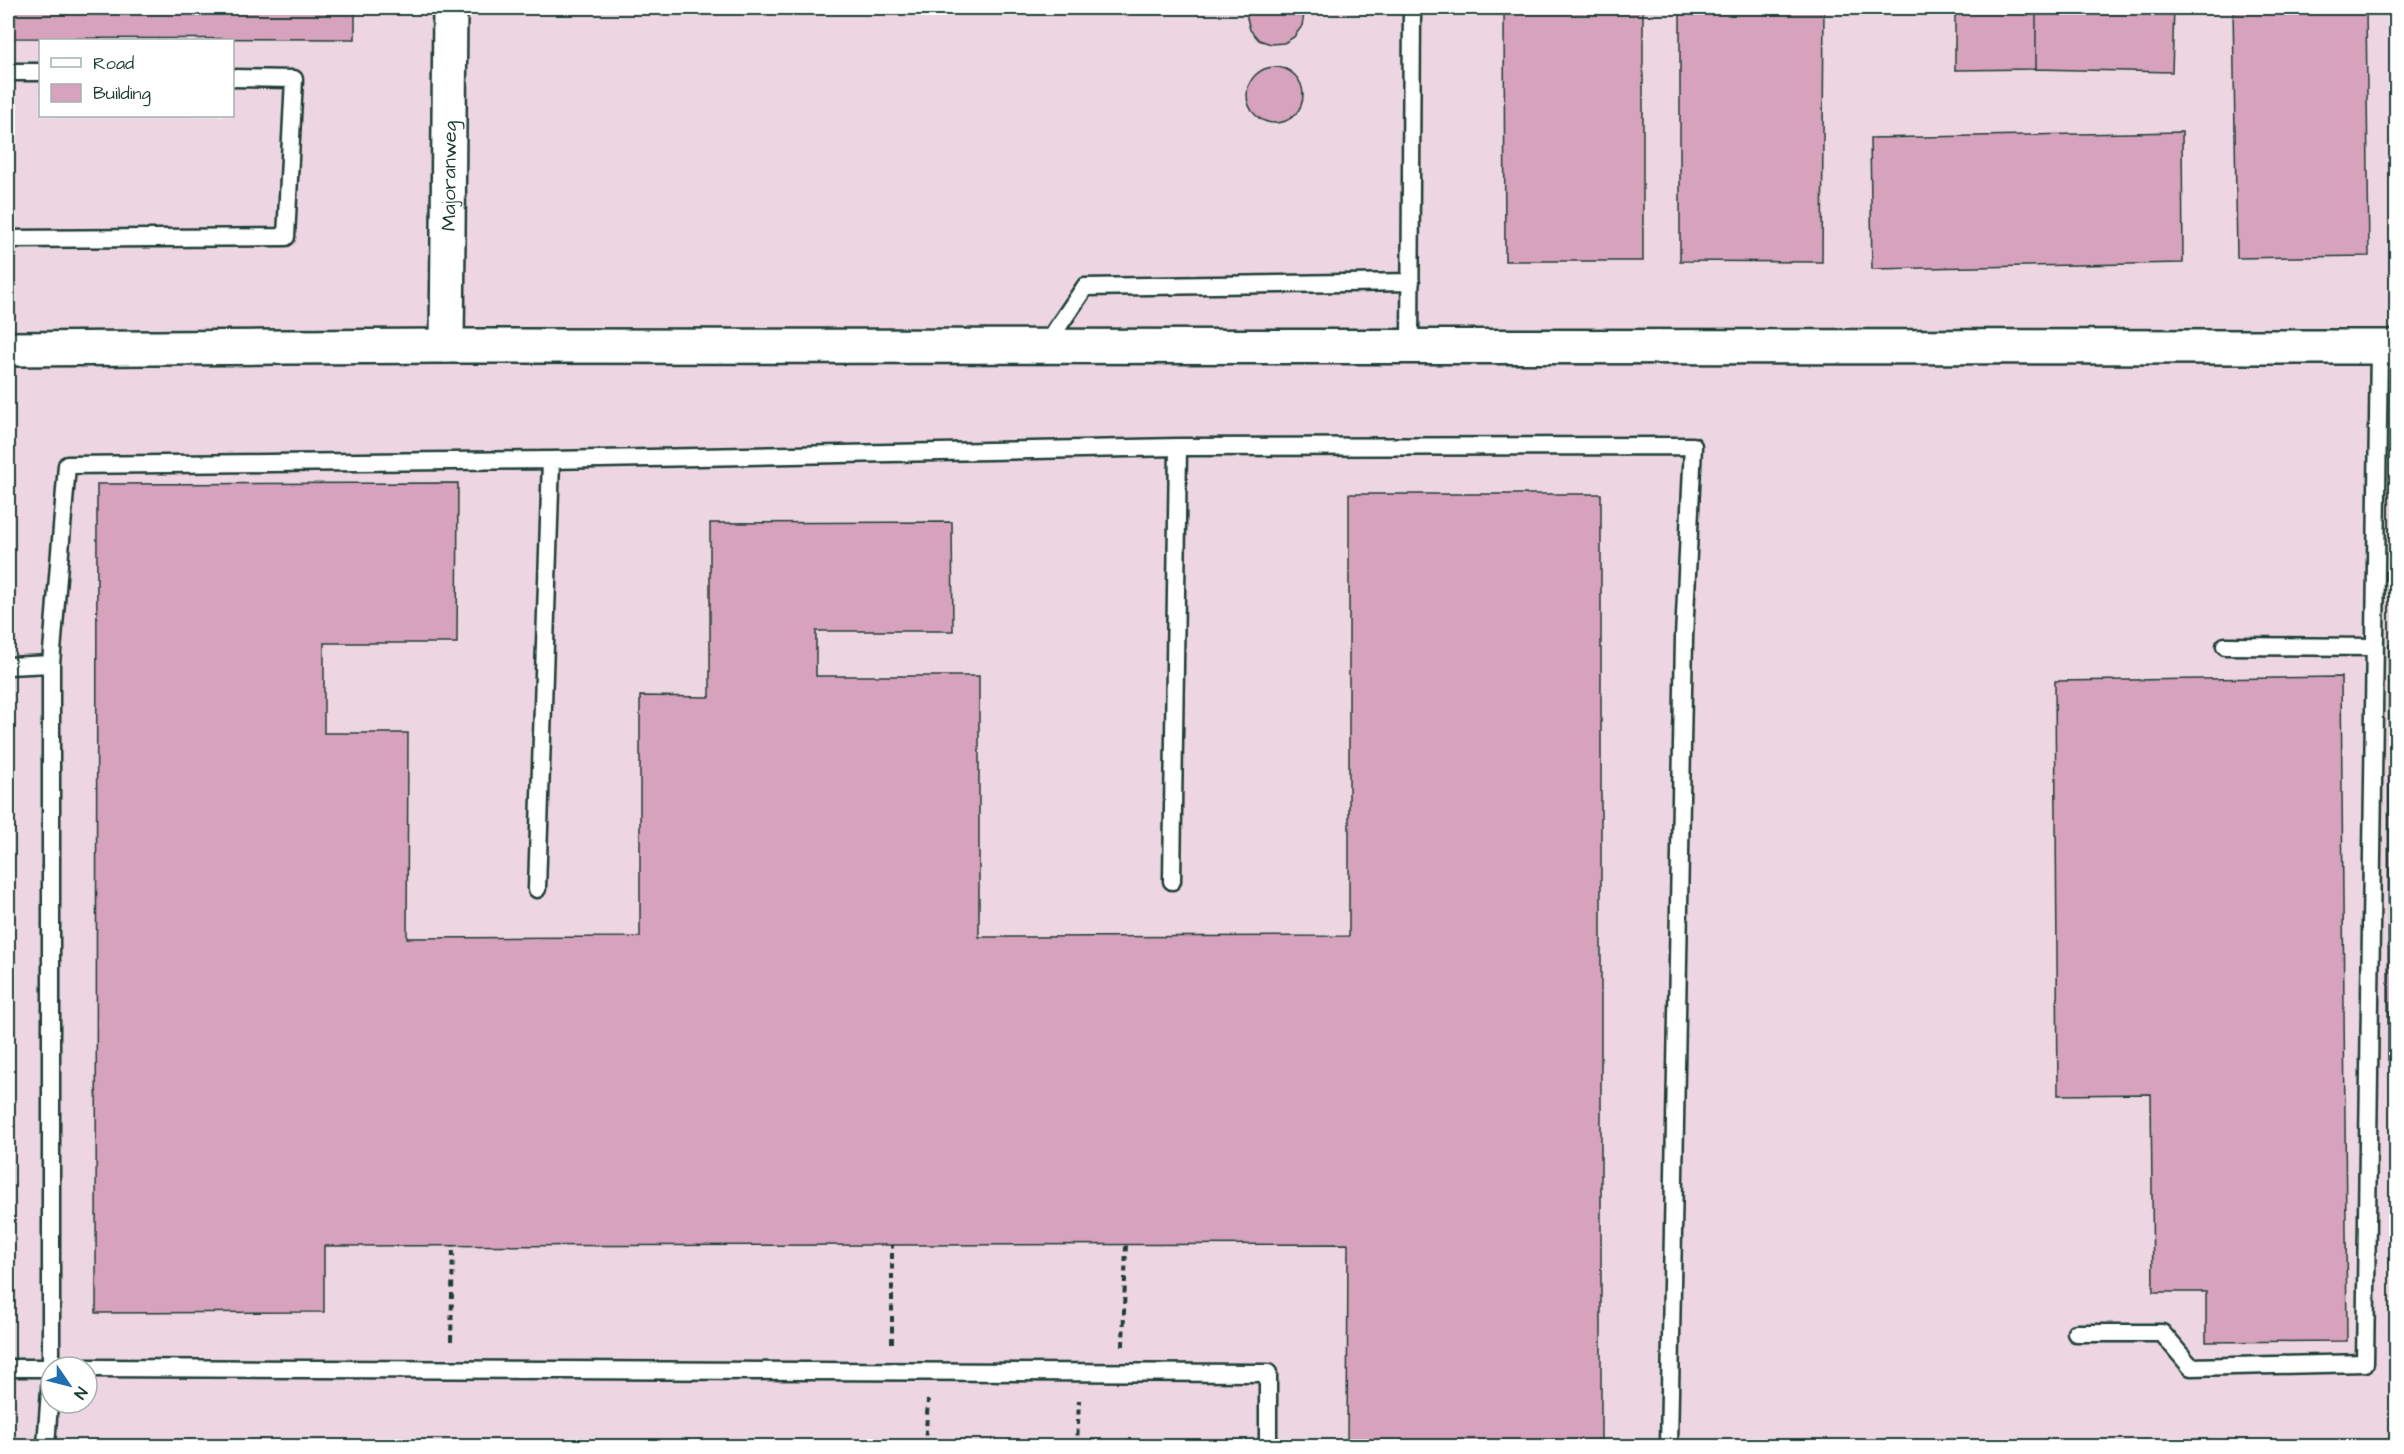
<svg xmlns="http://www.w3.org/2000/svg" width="2404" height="1454" font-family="'Architects Daughter',sans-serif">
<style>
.built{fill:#edd6e2;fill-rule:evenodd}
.building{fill:#d6a2bc;stroke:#1f3d34;stroke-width:1.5}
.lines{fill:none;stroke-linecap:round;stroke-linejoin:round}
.lane-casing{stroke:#1f3d34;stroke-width:21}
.street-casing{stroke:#1f3d34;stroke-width:38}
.path{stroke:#1f3d34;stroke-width:4;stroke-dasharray:6 4.5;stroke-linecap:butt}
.lane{stroke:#fff;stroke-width:16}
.street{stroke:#fff;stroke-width:33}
.labels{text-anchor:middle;stroke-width:5;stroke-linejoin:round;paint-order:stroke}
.street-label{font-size:20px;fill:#1f3d34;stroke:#fff}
</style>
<rect width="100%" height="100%" fill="#f7ecf2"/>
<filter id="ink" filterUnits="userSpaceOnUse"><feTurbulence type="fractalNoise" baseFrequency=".0167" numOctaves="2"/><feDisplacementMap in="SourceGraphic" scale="12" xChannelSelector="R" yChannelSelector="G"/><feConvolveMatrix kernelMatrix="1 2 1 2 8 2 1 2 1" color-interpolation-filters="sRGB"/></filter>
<g filter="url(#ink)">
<path class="built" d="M8,8H2396V1446H8ZM40,40H232V116H40ZM51,1367H87V1403H51Z"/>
<path class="building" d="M8,8H355V39L8,38Z
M1248,8H1302L1304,14L1302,26L1294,37L1284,43L1271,44L1259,40L1250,30L1247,18Z
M1504,8H1643V261H1505Z
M1680,8H1824L1822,262L1680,261Z
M1955,8H2036V69L1955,70Z
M2036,8H2174L2172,72L2036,69Z
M2233,8H2366L2369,256L2237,258Z
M1247 95a28 28 0 1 1 56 0a28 28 0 1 1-56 0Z
M2182,132L2183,263L1872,269L1870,138Z
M458,483L457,643H324V733H408L407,938L640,937V696L710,697V523L952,522L953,631H816V676H979V937L1349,936V494H1601V1446H1347L1348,1244L324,1246V1312L96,1313L97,484Z
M2389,645H2396V1060H2388Z
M2341,677L2347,1341L2206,1342V1292H2153L2151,1094L2058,1095L2055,681Z"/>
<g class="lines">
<defs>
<path id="lane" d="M8,72H40
M8,239L286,237L294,79L232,78
M1045,346L1085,287L1411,282
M1410,346L1412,8
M2225,646L2375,647
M8,666L51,664
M1172,881L1178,447
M537,889L551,460
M2076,1333H2162L2191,1367L2365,1363L2379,347
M51,1367V664L67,465L551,460L1178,447L1693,446L1684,637L1669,1446
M8,1368H51
M87,1368L1268,1373V1446
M46,1446L51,1375"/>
<g id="street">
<path id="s1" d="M447,346L450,8"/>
<path d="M8,349L447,346L2396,347"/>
</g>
</defs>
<use href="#lane" class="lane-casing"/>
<use href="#street" class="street-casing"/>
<path class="path" d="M451,1341L453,1246
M892,1343V1245
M1123,1346L1126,1244
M925,1446L928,1400
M1077,1446L1079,1400"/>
<use href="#lane" class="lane"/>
<use href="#street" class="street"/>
</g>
</g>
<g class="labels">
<g class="street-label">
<text dy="7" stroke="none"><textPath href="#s1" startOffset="170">Majoranweg</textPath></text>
</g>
</g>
<rect width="2404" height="1454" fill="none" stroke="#fff" stroke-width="30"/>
<rect x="15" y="15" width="2374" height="1424" fill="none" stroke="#1f3d34" stroke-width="2" filter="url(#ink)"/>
<rect x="39" y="39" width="195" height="78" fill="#ffffff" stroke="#a5b1ae" stroke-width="1.5"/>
<rect x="51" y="58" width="30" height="9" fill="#ffffff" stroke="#a5b1ae" stroke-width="1.5"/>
<text x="93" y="69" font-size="18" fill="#1f3d34">Road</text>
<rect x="51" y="84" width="30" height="18" fill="#d6a2bc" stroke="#a5b1ae" stroke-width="1.5"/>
<text x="93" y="99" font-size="18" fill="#1f3d34">Building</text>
<g transform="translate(69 1385) rotate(125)"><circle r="28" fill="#ffffff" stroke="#a5b1ae" stroke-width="1.5"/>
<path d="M0-4.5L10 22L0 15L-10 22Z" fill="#1f6fb2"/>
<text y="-9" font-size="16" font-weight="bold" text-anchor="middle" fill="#1f3d34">N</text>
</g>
</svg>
